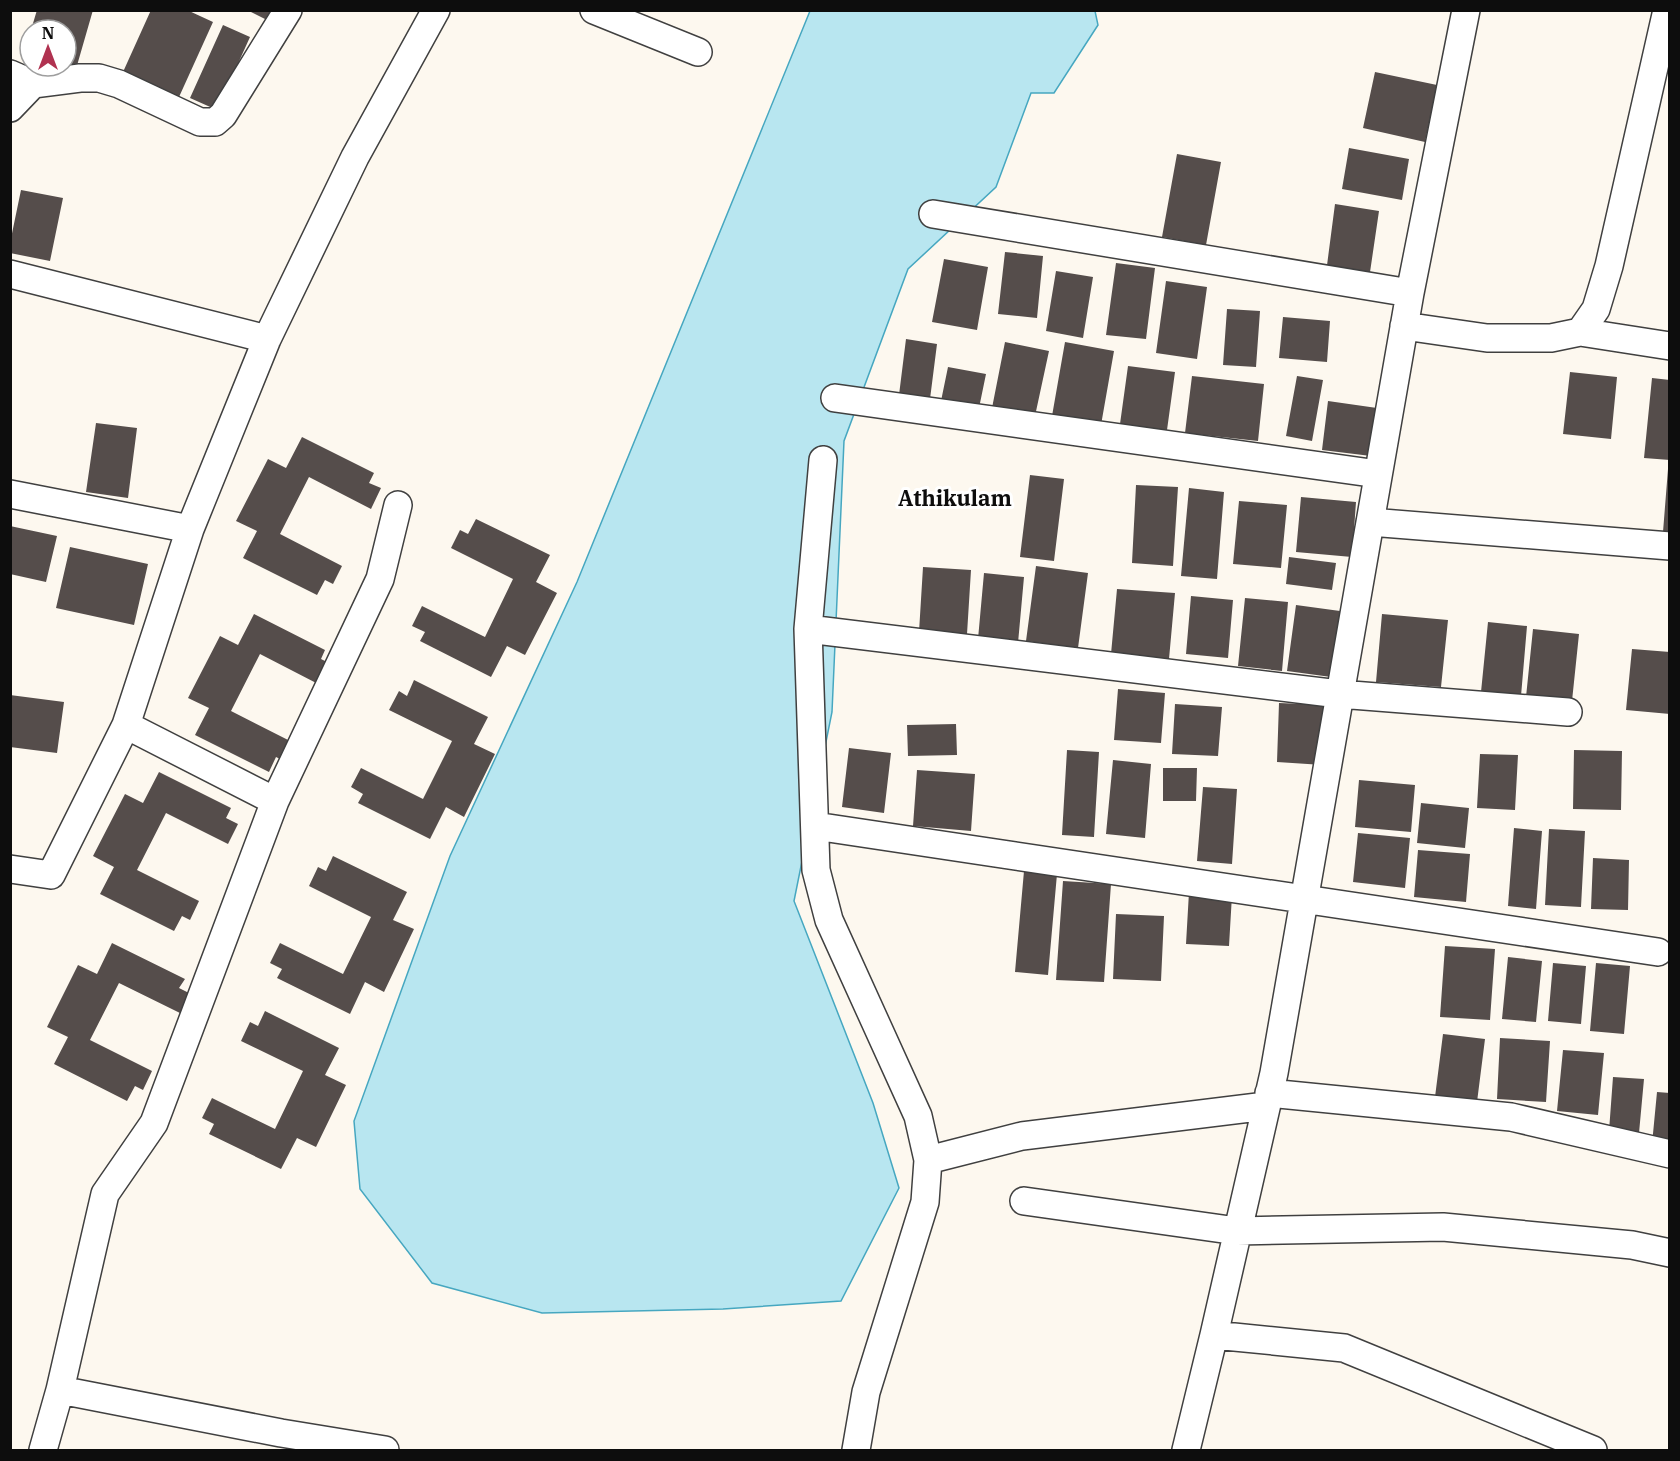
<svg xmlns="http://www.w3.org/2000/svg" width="1680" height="1461" font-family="'IBM Plex Serif',serif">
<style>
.water{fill:#b8e6f0;stroke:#46a7c0;stroke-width:1.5}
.building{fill:#554d4b}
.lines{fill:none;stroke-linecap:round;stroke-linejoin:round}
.minor-casing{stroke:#404040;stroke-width:30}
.minor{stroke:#fff;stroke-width:27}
.labels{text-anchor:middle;stroke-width:6;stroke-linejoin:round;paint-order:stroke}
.district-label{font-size:22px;font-weight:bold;fill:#0d0d0d;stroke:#fff}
</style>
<rect width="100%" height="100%" fill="#fdf8ef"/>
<path class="water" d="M810,11H1095L1098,25L1054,93H1031L996,187L908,269L844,441L832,712L794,901L873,1103L899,1188L841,1301L723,1309L542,1313L432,1283L360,1189L354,1121L450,856L577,582Z"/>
<path class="building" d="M37,10H93L76,69L66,67V30H31Z
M151,10H187L213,22L179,97L123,72Z
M247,10H274L269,21Z
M223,25L250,37L217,110L190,98Z
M1375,72L1437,85L1425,142L1363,128Z
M1349,148L1409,159L1402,200L1342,189Z
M1177,154L1221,162L1206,245L1162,237Z
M21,190L63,198L50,261L10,253V243Z
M1335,204L1379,211L1369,279L1326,273Z
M1005,252L1043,256L1037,318L998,314Z
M944,259L988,267L977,330L932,322Z
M1116,263L1155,268L1146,339L1106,335Z
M1056,271L1093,277L1083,338L1046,331Z
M1166,281L1207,287L1197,359L1156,353Z
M1227,309L1260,311L1256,367L1223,365Z
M1283,317L1330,321L1327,362L1279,358Z
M906,339L937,344L930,399L899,395Z
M1005,342L1049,351L1035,416L992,408Z
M1065,342L1114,351L1101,425L1052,416Z
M1128,366L1175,372L1167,430L1120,424Z
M948,367L986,374L979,408L941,401Z
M1570,372L1617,377L1611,439L1563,434Z
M1192,376L1264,384L1258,441L1185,433Z
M1297,376L1323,380L1312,441L1286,436Z
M1652,378L1670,380V460L1644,458Z
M1328,401L1377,408L1371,456L1322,450Z
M96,423L137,428L128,498L86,492Z
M302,437L374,473L369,483L381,488L371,509L309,477L280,534L342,566L333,584L325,580L317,595L243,558L257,531L236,521L268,459L286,468Z
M1668,469H1670V533L1663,532Z
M1030,475L1064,479L1054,561L1020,557Z
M1136,485L1178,487L1173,566L1132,563Z
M1189,488L1224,492L1217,579L1181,576Z
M1301,497L1356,502L1352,557L1296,552Z
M1239,501L1287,505L1281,568L1233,564Z
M476,519L550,555L536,582L557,593L525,655L507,646L491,677L420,641L425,632L412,626L422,606L485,637L513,579L451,548L460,530L468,534Z
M10,526L57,536L46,582L10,574Z
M70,547L148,564L134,625L56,608Z
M1289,557L1336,563L1332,590L1286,584Z
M1036,566L1088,573L1078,648L1026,641Z
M923,567L971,570L967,634L919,632Z
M984,573L1024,577L1018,643L978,639Z
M1117,589L1175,593L1169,659L1111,654Z
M1191,596L1233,600L1228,658L1186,654Z
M1245,598L1288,602L1282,671L1238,666Z
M1296,605L1340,611L1331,677L1287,671Z
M254,614L325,650L321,659L333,665L322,686L260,654L231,711L294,743L284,761L276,757L269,772L195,735L209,708L188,698L220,636L238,645Z
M1382,614L1448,620L1441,687L1376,682Z
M1488,622L1527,626L1521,696L1481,692Z
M1533,629L1579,634L1572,701L1526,697Z
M1632,649L1670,652V714L1626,710Z
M414,680L488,717L474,744L495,754L464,817L446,807L430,839L358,803L363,794L351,787L361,768L423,799L452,741L389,710L399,691L407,696Z
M1118,689L1165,693L1161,743L1114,740Z
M10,695L64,702L57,753L10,747Z
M1279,703L1326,705L1323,765L1277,762Z
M1175,704L1222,707L1218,756L1172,754Z
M956,724L957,755L908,756L907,725Z
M849,748L891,753L884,813L842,807Z
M1067,750L1099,752L1094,837L1062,835Z
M1574,750L1622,751L1621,810L1573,809Z
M1480,754L1518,755L1515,810L1477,808Z
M1113,760L1151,764L1145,838L1106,834Z
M1163,768H1197L1196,801H1163Z
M917,770L975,774L971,831L913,826Z
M159,772L231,808L226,818L238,824L228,844L166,813L137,870L199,901L190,920L182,916L174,931L100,894L114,867L93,856L125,794L143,803Z
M1359,780L1415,785L1411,832L1355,827Z
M1203,787L1237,789L1232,864L1197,861Z
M1421,803L1469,808L1465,848L1417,843Z
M1514,828L1542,831L1536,909L1508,906Z
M1549,829L1585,831L1581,907L1545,905Z
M1358,833L1410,838L1405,888L1353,882Z
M1418,850L1470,854L1466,902L1414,897Z
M333,856L407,892L393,920L414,929L384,992L365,982L350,1014L277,978L282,969L270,963L280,943L343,974L371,917L309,886L318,867L326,871Z
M1593,858L1629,860L1628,910L1591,909Z
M1024,871L1057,874L1048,975L1015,972Z
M1063,881L1111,884L1104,982L1056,980Z
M1189,892L1232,895L1229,946L1186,944Z
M1116,914L1164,916L1161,981L1113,979Z
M112,943L185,979L179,988L191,994L182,1014L119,983L90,1040L152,1071L143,1090L135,1086L127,1101L54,1064L68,1037L47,1027L78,965L97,974Z
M1445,946L1495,949L1490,1020L1440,1017Z
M1508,957L1542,961L1536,1022L1502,1019Z
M1553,963L1586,966L1581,1024L1548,1021Z
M1596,963L1630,966L1624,1034L1590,1031Z
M265,1011L339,1048L325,1075L346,1085L316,1147L297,1138L281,1169L209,1134L214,1124L202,1118L212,1098L275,1129L303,1071L241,1041L250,1022L258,1026Z
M1443,1034L1485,1039L1477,1102L1435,1097Z
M1500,1038L1550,1041L1546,1102L1497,1099Z
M1563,1050L1604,1053L1598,1115L1557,1111Z
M1613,1077L1644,1079L1639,1133L1609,1131Z
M1657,1092L1670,1093V1145L1652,1144Z"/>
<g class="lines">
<defs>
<path id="minor" d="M594,10L698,52
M1466,10L1410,293L1274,1073L1214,1335L1344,1348L1593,1450
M10,74L33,84L10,108
M33,84L80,78H99L119,84L200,122H215L223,115L288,10
M933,214L1410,293
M10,274L267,339
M1404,326L1487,338H1551L1580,332L1596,309L1609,266L1667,10
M1580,332L1670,346
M835,398L1378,474
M823,460L808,629L816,870L829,920L918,1116L928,1160L925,1202L866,1392L856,1450
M10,494L190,529L126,725L275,801L154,1123L105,1194L60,1390L281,1433L385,1450
M1370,522L1670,546
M190,529L267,339L355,157L436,10
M808,629L1339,694L1568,712
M275,801L380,579L398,505
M815,826L1658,952
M10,869L51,875L126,725
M1269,1093L1511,1117L1670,1154
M928,1160L1022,1136L1266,1106
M1024,1201L1237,1231L1443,1227L1632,1245L1670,1253
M43,1450L60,1390
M1186,1450L1214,1335"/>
</defs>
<use href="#minor" class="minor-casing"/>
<use href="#minor" class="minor"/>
</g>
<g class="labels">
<g class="district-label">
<text x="955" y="506">Athikulam</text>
</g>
</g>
<rect width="1680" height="1461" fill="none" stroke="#0d0d0d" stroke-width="24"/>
<g transform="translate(48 48)"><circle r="28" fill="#ffffff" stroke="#9e9e9e" stroke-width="1.5"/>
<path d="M0-4.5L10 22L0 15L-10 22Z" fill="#b03250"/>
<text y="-9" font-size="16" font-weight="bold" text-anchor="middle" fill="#0d0d0d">N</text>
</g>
</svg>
